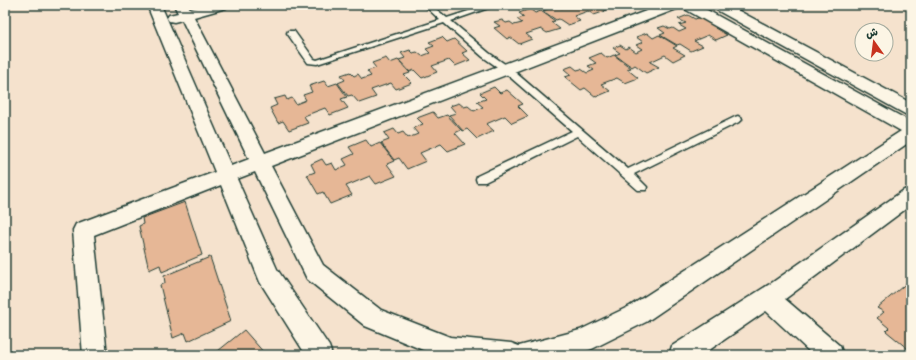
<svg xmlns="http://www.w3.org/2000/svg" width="916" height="360" font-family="'Playpen Sans','Playpen Sans Arabic',sans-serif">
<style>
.building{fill:#e6b796;stroke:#1f3d34}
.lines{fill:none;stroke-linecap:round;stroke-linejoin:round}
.service-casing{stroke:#1f3d34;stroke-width:3}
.minor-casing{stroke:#1f3d34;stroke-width:3}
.service{fill:#fcf5e5;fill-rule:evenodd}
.minor{fill:#fcf5e5;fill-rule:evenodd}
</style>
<rect width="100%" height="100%" fill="#f5e2cd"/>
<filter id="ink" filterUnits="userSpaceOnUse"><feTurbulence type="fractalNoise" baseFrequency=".025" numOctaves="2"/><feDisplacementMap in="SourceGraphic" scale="8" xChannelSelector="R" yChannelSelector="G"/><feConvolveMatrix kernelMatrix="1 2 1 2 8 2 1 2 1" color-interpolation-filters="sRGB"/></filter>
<g filter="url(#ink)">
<path class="building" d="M542,5H557L562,8L568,6L567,5H597L606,11L594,15L588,11L574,16L580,21L568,25L559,19L556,20L543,11L548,9Z
M530,9L535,13L541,11L555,21L551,22L560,29L547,33L541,29L526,34L532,39L519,44L510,37L507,39L494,28L500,26L494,22L502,20L506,23L510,22L514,25L522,23L517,19L524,17L519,13Z
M688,15L695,19L701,17L719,27L715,28L727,35L716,40L708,35L694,41L703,46L691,51L680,44L677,45L660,35L665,33L658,28L664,26L670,29L673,28L679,32L686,29L679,25L686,23L678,19Z
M647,33L653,38L659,35L677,46L673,48L685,55L673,61L665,55L650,62L659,67L646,73L635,65L632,67L615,55L620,53L613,48L620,45L626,49L629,47L636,52L642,49L636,45L643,42L636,37Z
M442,37L447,42L454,39L467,51L462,53L470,60L455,66L449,60L432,66L437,72L422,78L414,70L410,72L399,60L405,58L401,53L410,50L413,53L417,52L422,56L430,53L426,49L434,46L429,42Z
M601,53L607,58L614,55L631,68L627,69L638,78L625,83L617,78L601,84L610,91L596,97L585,88L581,90L565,77L571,75L564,69L572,66L577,70L581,69L587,73L594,70L588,66L596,63L589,58Z
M386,58L390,63L398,60L410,73L404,75L412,83L396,89L391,83L371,90L376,97L359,103L352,95L348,96L338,83L345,80L341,75L350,72L354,76L358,74L362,79L371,76L367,71L376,68L372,63Z
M324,81L328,86L337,83L347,97L341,99L348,108L330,115L325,108L304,116L308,123L289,130L283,121L278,123L270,108L277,105L274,99L285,96L287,100L292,98L296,104L306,100L303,95L312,92L309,86Z
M494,87L500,93L507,90L523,104L518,106L528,116L512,123L505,116L486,124L494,131L477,139L467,129L463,131L449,115L456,113L450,106L459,103L464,107L468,106L474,111L483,107L477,102L486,99L480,93Z
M433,112L438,118L447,115L461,130L455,133L465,144L448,151L441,144L420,153L426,161L407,169L399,158L394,160L381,143L389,140L384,133L394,129L398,134L403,132L408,138L418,134L413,128L423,124L417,118Z
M366,140L371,147L380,143L394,161L387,164L396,176L376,184L370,176L346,186L352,195L330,204L323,192L318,194L307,175L315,172L311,164L322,159L326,165L332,163L336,170L347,165L343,159L354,154L349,147Z
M185,202L202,255L162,272L160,265L149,270L139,226L143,224L142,218Z
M210,257L231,321L188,341L185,333L173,338L160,285L165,283L164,276Z
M909,281L911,283V346L908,349L886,331L889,328L877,318L884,312L877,308Z
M244,330L266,355H213Z"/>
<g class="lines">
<defs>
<path id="service" d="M424,5H431L447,18L487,5H497L451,21L489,53L509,67L628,169L735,117L738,116L742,119L741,121L634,174L647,187L646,190H638L577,136L485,182H477L476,179L477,176L572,131L503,71L483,57L444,23L317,64L308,63L287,33L288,31H294L314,59L317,60L440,20Z"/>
<path id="minor" d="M147,5H161L231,166L249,159L182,20L174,22L169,21L167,18L169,15L178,13L174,5H188L190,9L206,5H228L226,8L194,17L265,153L662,5H681L679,8L271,166L323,265L381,310L450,337L511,343L519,346L580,330L630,306L901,131L683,8L681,5H698L911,122V141L646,322L592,349L574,355H435L365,326L307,279L255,172L237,179L277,269L329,346L332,355H306L260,282L221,185L94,235L107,355H83L73,230L76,224L215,172Z
M711,5H728L911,103V115L905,114L713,8Z
M911,188V205L785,299L840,346L843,355H813L766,311L702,355H669L672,346L773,282L904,190Z"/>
</defs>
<use href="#service" class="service-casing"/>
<use href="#minor" class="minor-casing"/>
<use href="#service" class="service"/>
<use href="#minor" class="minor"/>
</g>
</g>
<rect width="916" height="360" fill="none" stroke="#fcf5e5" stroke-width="20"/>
<rect x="10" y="10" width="896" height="340" fill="none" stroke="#1f3d34" stroke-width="1.5" filter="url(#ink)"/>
<g transform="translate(874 42) rotate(346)"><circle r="19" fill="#fcf5e5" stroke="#a4ab9e"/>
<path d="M0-3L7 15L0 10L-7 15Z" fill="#c8321e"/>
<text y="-6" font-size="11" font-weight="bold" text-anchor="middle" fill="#1f3d34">ش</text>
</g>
</svg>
